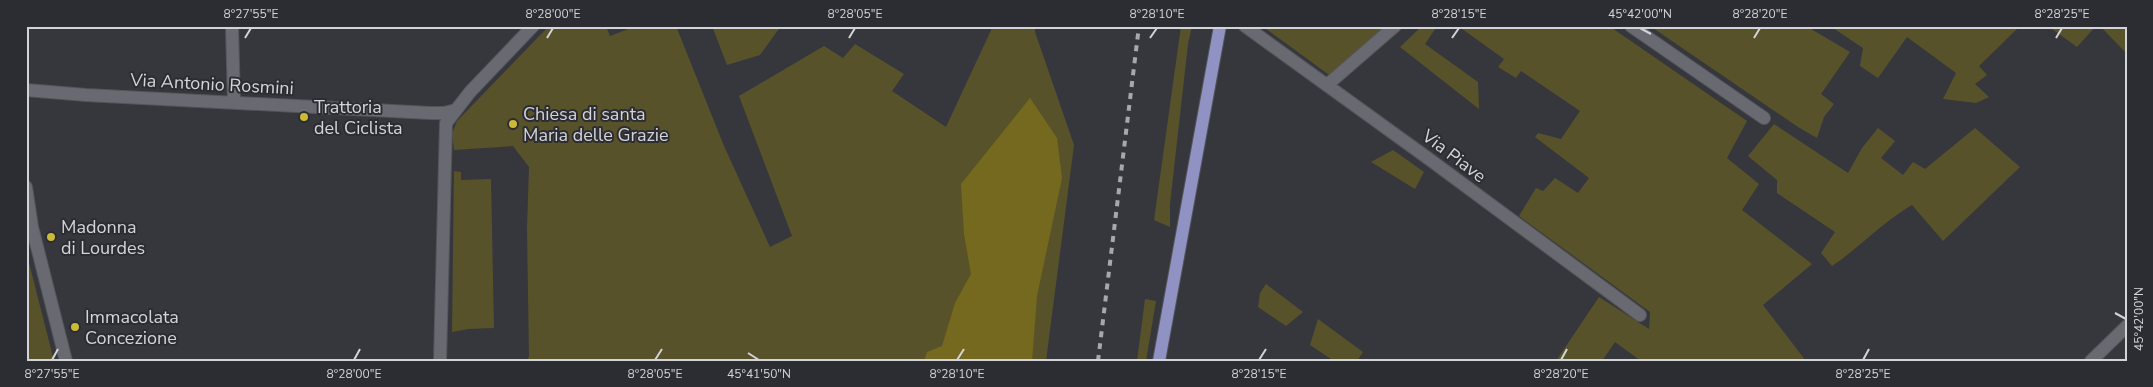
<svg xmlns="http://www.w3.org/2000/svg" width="2153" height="387" font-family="'Nunito Sans',sans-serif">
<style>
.green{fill:#58522b}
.forest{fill:#74691e}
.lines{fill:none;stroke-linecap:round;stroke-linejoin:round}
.minor-casing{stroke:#54555a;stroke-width:14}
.primary-casing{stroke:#54555a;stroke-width:14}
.minor{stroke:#696a71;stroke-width:12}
.primary{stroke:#8f92c3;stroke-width:12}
.rail{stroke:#a7a8ad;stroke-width:4;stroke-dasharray:6 6;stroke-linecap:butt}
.ticks{fill:none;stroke:#d3d4d8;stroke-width:2}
.poi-dot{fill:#ccb938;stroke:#2c2d33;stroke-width:2}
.labels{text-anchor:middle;stroke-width:4;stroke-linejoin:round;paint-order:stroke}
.street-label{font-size:18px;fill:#d3d4d8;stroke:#2c2d33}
.poi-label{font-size:18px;fill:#d3d4d8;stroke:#2c2d33;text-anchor:start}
.neatline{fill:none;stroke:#d3d4d8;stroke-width:2}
.ticks-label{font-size:12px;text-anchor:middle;fill:#d3d4d8}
</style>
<rect width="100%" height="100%" fill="#36373d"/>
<path class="green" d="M549,26H606L610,36L636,26H676L724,146L770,247L792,236L739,96L824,46L843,58L855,44L904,74L892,91L946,127L993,26H1035V32L1074,145L1046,361H527L529,356L527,229L529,167L513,146L454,150L452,134L457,121Z
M712,26H781L760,55L727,65Z
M1181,26H1192L1188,44L1170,204V227L1154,220Z
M1262,26H1389L1332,77Z
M1422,26H1437L1425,44L1478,82L1479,109L1400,47Z
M1458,26H1609L1747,121L1727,158L1759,184L1742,210L1812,264L1763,305L1806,361H1641L1615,342L1602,361H1556L1599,297L1649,329L1650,312L1519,216L1536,188L1543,191L1555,178L1578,193L1589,178L1535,137L1538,133L1561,139L1580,111L1521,71L1516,78L1498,67L1504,59Z
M1650,26H1806L1850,52L1821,94L1834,104L1824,117L1817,138L1798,127Z
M1830,26H2015L2018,28L1979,66L1987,75L1975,84L1989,97L1976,103L1943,99L1956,73L1907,37L1878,78L1860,66L1863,48Z
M2048,26H2096L2077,47Z
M2100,26H2127V54Z
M1774,124L1848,173L1862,148L1878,128L1895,141L1881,158L1903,175L1913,162L1925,169L1975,128L2020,167L1943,241L1912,205C1883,222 1860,247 1832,266L1821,253L1835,232L1777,193V180L1748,156Z
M1393,150L1424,172L1415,189L1371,162Z
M454,171L461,172V180L491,179L494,328L468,329L452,332Z
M26,251L54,361H26Z
M1266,284L1303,312L1286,326L1258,307L1260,293Z
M1145,299L1156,301L1146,361H1137Z
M1318,319L1363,352L1357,361H1334L1310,345Z"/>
<path class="forest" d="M1030,98L1057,138L1062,178L1037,296L1032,361H924L927,352L942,346L955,303L971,274L964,234L961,184Z"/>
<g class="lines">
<defs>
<path id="minor" d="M232,26L234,103
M1245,26L1429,159L1640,315
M1631,26L1764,118
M1327,85L1395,26
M26,90L86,95L430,113H444L456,110
M26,187L32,227L66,361
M440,361L446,123L470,92L533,26
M2091,361L2127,326"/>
<path id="primary" d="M1159,361L1220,26"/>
</defs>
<use href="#minor" class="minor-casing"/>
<use href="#primary" class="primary-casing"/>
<use href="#minor" class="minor"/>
<use href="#primary" class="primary"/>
<path class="rail" d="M1098,361L1139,26"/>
</g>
<path class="ticks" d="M1640,28L1651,34M245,38L251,28M547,38L553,28M849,38L855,28M1150,38L1157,28M1452,38L1459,28M1754,38L1760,28M2056,38L2062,28M2115,313L2126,319M748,353L759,360M52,360L58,349M354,360L360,349M655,360L662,349M957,360L964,349M1259,360L1266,349M1561,360L1567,349M1863,360L1869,349"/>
<g class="poi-dot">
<circle cx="304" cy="117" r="5"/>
<circle cx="513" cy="124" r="5"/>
<circle cx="51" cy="237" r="5"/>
<circle cx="75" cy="327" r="5"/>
</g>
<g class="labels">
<g class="street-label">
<text transform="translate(212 84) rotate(3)" y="6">Via Antonio Rosmini</text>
<text transform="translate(1454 156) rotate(37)" y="6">Via Piave</text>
</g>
<g class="poi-label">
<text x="314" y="113">Trattoria<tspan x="314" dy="21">del Ciclista</tspan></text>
<text x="523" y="120">Chiesa di santa<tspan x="523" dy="21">Maria delle Grazie</tspan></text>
<text x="61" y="233">Madonna<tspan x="61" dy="21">di Lourdes</tspan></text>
<text x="85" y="323">Immacolata<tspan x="85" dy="21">Concezione</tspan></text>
</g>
</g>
<rect width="2153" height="387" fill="none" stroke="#2c2d33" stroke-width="55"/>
<rect x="28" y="28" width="2098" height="332" class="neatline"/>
<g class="ticks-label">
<text x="251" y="18">8°27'55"E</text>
<text x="553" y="18">8°28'00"E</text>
<text x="855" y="18">8°28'05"E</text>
<text x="1157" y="18">8°28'10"E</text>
<text x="1459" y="18">8°28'15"E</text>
<text x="1640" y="18">45°42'00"N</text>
<text x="1760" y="18">8°28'20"E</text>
<text x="2062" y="18">8°28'25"E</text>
<text transform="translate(2139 319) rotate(-90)" y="4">45°42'00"N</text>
<text x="52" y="378">8°27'55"E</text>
<text x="354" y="378">8°28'00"E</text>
<text x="655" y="378">8°28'05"E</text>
<text x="759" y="378">45°41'50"N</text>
<text x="957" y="378">8°28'10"E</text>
<text x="1259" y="378">8°28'15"E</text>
<text x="1561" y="378">8°28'20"E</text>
<text x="1863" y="378">8°28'25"E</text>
</g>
</svg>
